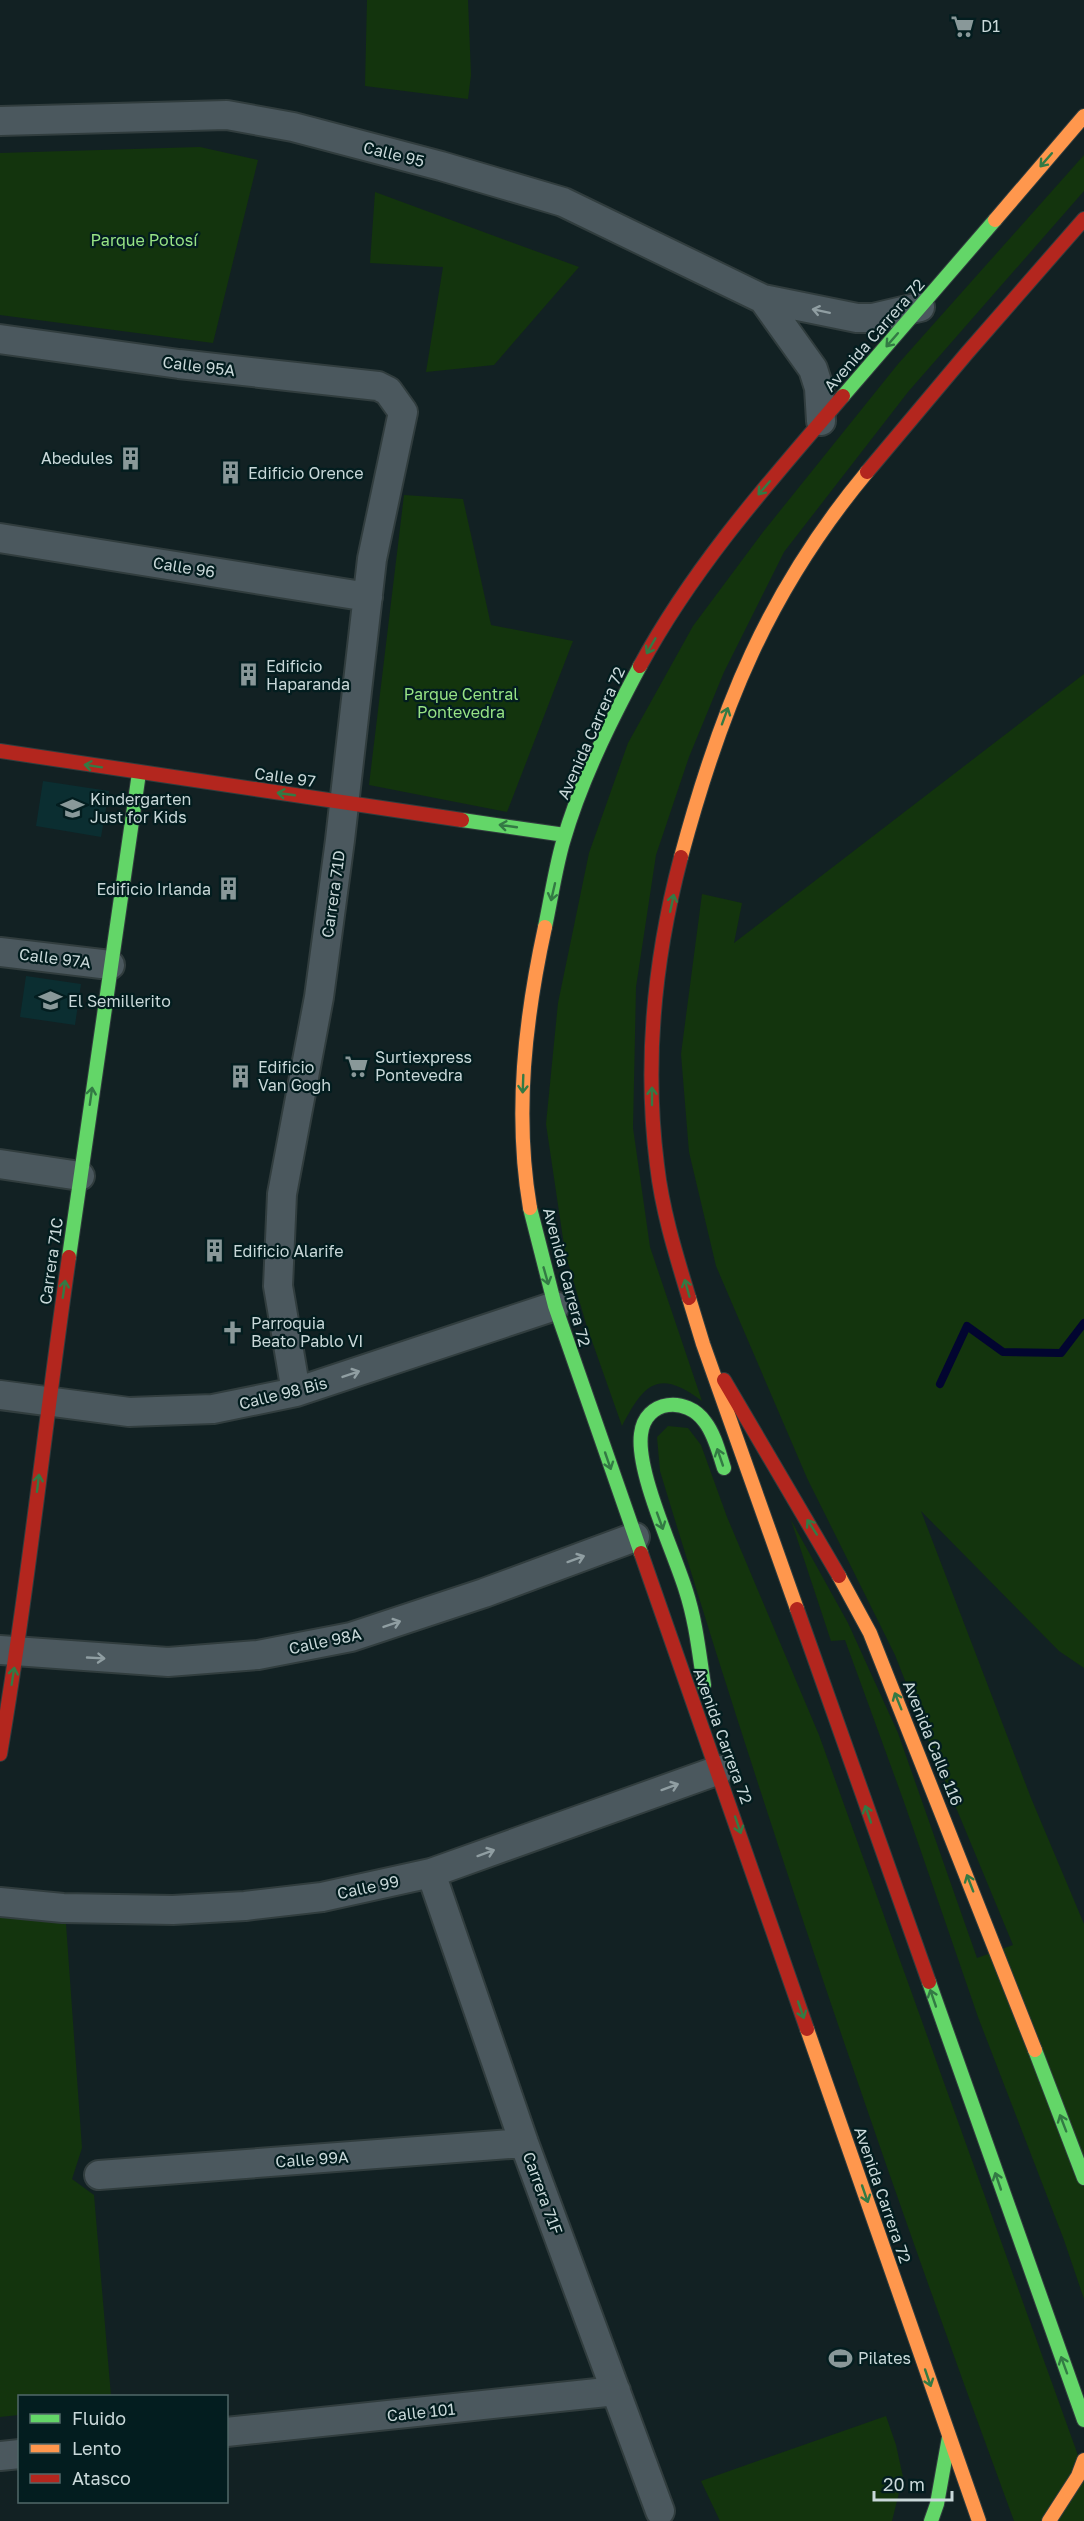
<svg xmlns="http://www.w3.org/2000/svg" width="1084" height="2521" font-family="'Golos Text',sans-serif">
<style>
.built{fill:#0b2e31}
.green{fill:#13340d}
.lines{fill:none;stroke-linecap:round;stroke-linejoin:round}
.stream{stroke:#020530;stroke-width:8}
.street-casing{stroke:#313d3e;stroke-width:32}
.fast-casing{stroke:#313d3e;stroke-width:16}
.slow-casing{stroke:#313d3e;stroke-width:16}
.jam-casing{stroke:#313d3e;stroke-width:16}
.street{stroke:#4b585e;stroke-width:28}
.fast{stroke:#63d668;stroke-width:14}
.slow{stroke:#ff974d;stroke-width:14}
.jam{stroke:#b3261e;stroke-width:14}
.oneway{stroke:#337a44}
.oneway2{stroke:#909ea2}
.labels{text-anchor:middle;stroke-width:4.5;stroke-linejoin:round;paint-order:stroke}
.poi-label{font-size:16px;fill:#c9d8d9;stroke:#031d1f;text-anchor:start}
.street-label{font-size:16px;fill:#c9d8d9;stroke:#031d1f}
.park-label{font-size:16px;fill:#97e385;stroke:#031d1f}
</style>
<rect width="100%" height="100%" fill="#122123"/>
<path class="built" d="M43,781L109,791L101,837L36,826Z
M26,976L81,984L75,1025L20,1017Z"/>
<path class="green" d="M367,0H468L471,75L468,99L365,86Z
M200,147L258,160L213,343L0,315V153Z
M1084,155V191L908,392L784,552L724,672L689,757L656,855L636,987L633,1128L650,1247L702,1401C658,1368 644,1384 622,1426L587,1327L565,1252L546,1124L558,1003L589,853L628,743L693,626L763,532L898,364Z
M375,192L579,267L494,365L426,372L443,267L370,263Z
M404,495L463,499L491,625L573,641L507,812L369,785Z
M1084,674V1668L1059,1651L921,1511L1031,1798L1084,1924V2299L1064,2240L978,2017L904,1802L845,1640L831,1641L791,1520L848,1623L898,1733L977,1958L1013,1945L933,1752L895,1655L807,1478L716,1266L689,1152L681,1054L702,894L742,903L734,943Z
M668,1426L688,1428L701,1445L727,1517L819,1735L1084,2472V2521H1014C886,2174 767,1824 660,1471L657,1437Z
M0,1914L66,1924L82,2148L72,2179L94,2195L111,2396H20L19,2415L0,2417Z
M886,2416L896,2445L903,2477L892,2521H720L701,2481Z"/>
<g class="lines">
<path class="stream" d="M940,1384L967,1326L1003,1352L1061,1353L1084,1323"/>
<defs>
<path id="street" d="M0,121L227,115L293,127L441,166L563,202L763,299L857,318H873L920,307
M763,299L813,369L819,388L821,421
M0,339L179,364L378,386L388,391L403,412L372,559L340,840L319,997L282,1194L278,1286L296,1392
M0,538L368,597
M0,952L110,965
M0,1164L80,1176
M0,1395L129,1412L213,1409L296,1392L555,1306
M0,1650L168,1662L258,1655L351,1637L484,1593L635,1537
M431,1873L524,2143L660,2511
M0,1902L63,1908L173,1910L245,1906L322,1897L431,1873L719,1770
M99,2175L524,2143
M226,2432L616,2391
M0,2456L20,2454"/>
<path id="fast" d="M843,396L995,220
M462,820L565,835
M545,927C551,899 555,870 563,842C581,780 610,722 640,666
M530,1208L555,1306L641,1553
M69,1257L139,773
M704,1685C699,1653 696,1622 686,1591C674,1552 636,1472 641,1434C645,1399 687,1396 705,1422C715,1435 719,1453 724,1468
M929,1982L1084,2420
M1035,2050L1084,2178
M931,2521L937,2504L949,2437"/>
<path id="slow" d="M995,220L1084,116
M681,857C721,708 768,591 867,472
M530,1208C514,1114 525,1019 545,927
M689,1298L703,1344L797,1609
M839,1576L870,1633L1035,2050
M807,2029L979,2521
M1049,2521L1078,2476L1084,2460"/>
<path id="jam" d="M867,472L967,353L1084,219
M640,666C694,566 769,482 843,396
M0,751L462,820
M681,857C655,956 644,1062 657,1165C662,1210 676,1255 689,1298
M724,1380L839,1576
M641,1553L807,2029
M797,1609L929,1982
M0,1754C28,1589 45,1423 69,1257"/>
</defs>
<use href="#street" class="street-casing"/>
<use href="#fast" class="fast-casing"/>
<use href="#slow" class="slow-casing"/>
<use href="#jam" class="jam-casing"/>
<use href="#street" class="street"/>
<use href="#fast" class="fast"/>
<use href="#slow" class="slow"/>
<use href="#jam" class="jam"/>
</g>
<defs><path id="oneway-shaft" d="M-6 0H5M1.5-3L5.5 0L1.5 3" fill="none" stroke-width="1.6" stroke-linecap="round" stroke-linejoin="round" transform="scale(1.5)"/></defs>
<g class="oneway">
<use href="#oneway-shaft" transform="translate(1046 160) rotate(131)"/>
<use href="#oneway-shaft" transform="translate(892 340) rotate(131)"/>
<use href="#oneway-shaft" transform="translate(764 488) rotate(131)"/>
<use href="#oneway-shaft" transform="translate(651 646) rotate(120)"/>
<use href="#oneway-shaft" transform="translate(725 716) rotate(-70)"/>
<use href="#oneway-shaft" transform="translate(93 766) rotate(-171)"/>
<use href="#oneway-shaft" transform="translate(286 794) rotate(-172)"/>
<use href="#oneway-shaft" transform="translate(508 826) rotate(-172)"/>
<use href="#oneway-shaft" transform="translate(553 892) rotate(103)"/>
<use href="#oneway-shaft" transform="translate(672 903) rotate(-78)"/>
<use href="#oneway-shaft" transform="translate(523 1084) rotate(92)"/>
<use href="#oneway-shaft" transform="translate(91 1096) rotate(-82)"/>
<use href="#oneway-shaft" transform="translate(652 1096) rotate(-90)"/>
<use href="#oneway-shaft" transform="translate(546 1276) rotate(74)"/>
<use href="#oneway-shaft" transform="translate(687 1288) rotate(-106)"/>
<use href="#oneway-shaft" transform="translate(64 1289) rotate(-82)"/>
<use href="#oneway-shaft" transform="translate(720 1457) rotate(-109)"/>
<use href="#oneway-shaft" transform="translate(608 1461) rotate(71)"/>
<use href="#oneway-shaft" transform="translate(38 1483) rotate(-83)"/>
<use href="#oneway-shaft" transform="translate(660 1521) rotate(70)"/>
<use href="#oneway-shaft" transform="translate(812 1527) rotate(-123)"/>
<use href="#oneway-shaft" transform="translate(13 1676) rotate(-81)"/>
<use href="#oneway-shaft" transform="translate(898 1701) rotate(-112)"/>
<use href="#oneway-shaft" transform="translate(868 1814) rotate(-109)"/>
<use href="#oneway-shaft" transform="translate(738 1825) rotate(71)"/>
<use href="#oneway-shaft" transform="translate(970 1883) rotate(-111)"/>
<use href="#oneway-shaft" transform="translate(933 1998) rotate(-109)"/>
<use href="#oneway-shaft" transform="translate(801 2010) rotate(71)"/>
<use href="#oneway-shaft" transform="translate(1063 2123) rotate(-111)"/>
<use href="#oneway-shaft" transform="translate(998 2181) rotate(-109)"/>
<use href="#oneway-shaft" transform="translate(865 2194) rotate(71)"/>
<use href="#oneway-shaft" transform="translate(1064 2365) rotate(-110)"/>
<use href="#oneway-shaft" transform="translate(928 2378) rotate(71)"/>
</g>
<g class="oneway2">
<use href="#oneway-shaft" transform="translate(821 311) rotate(-168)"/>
<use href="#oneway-shaft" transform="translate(351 1374) rotate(-19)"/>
<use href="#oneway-shaft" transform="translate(576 1559) rotate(-20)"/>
<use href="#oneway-shaft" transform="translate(392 1624) rotate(-19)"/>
<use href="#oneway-shaft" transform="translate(96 1658) rotate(3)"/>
<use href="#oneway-shaft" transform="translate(670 1787) rotate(-20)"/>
<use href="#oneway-shaft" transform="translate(486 1853) rotate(-20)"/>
</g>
<defs>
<symbol id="supermarket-bare" viewBox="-9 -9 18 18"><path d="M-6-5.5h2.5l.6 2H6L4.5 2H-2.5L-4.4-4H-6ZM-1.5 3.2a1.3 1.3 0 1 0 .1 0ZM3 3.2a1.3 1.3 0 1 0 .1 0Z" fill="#899899" stroke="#031d1f" stroke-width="2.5" paint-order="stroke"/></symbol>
<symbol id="building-bare" viewBox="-9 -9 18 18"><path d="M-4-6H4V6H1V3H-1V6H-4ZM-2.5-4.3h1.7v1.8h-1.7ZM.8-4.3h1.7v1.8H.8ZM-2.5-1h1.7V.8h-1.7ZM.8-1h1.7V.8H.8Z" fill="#899899" stroke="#031d1f" stroke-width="2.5" paint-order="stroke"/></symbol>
<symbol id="school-bare" viewBox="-9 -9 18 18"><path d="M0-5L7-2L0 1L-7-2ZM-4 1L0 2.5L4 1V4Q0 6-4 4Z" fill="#899899" stroke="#031d1f" stroke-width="2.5" paint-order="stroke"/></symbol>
<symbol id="church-bare" viewBox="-9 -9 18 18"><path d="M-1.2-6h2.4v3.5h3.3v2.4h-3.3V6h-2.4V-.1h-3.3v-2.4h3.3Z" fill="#899899" stroke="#031d1f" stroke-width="2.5" paint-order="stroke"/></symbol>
<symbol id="stadium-bare" viewBox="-9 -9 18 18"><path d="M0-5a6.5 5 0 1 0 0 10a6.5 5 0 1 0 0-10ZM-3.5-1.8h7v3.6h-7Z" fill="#899899" stroke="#031d1f" stroke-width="2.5" paint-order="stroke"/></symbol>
</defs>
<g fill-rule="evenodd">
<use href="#supermarket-bare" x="946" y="10" width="33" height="33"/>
<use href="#building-bare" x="114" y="442" width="33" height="33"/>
<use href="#building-bare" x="214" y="456" width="33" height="33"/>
<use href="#building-bare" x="232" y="658" width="33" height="33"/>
<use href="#school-bare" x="56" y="792" width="33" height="33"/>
<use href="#building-bare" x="212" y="872" width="33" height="33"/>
<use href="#school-bare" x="34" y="984" width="33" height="33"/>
<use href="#supermarket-bare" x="340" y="1050" width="33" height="33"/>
<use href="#building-bare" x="224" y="1060" width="33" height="33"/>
<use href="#building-bare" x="198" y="1234" width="33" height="33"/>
<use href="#church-bare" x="216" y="1316" width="33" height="33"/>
<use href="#stadium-bare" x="824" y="2342" width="33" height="33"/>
</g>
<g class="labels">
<g class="poi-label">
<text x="981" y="32">D1</text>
<text x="113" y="464" text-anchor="end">Abedules</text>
<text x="248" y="479">Edificio Orence</text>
<text x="266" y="672">Edificio<tspan x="266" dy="18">Haparanda</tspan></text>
<text x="90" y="805">Kindergarten<tspan x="90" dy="18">Just for Kids</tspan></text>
<text x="211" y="895" text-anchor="end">Edificio Irlanda</text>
<text x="68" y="1007">El Semillerito</text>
<text x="375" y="1063">Surtiexpress<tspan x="375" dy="18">Pontevedra</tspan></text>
<text x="258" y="1073">Edificio<tspan x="258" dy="18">Van Gogh</tspan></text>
<text x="233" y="1257">Edificio Alarife</text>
<text x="251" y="1329">Parroquia<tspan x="251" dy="18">Beato Pablo VI</tspan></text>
<text x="858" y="2364">Pilates</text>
</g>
<g class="street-label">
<text transform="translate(394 154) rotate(14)" y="6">Calle 95</text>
<text transform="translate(874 335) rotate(-49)" y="6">Avenida Carrera 72</text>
<text transform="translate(199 366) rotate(7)" y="6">Calle 95A</text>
<text transform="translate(184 567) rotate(9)" y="6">Calle 96</text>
<text transform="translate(591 733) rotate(-66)" y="6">Avenida Carrera 72</text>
<text transform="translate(285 777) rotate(8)" y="6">Calle 97</text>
<text transform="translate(333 894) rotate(-82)" y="6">Carrera 71D</text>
<text transform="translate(55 958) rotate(7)" y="6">Calle 97A</text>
<text transform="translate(51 1261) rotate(-82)" y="6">Carrera 71C</text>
<text transform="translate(567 1277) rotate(75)" y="6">Avenida Carrera 72</text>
<text transform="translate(283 1393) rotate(-14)" y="6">Calle 98 Bis</text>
<text transform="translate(325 1641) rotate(-12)" y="6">Calle 98A</text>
<text transform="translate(723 1736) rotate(70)" y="6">Avenida Carrera 72</text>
<text transform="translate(933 1743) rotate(68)" y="6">Avenida Calle 116</text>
<text transform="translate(368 1887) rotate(-12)" y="6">Calle 99</text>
<text transform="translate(312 2159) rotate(-4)" y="6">Calle 99A</text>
<text transform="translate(543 2193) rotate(70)" y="6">Carrera 71F</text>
<text transform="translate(883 2195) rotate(71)" y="6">Avenida Carrera 72</text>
<text transform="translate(421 2412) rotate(-6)" y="6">Calle 101</text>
</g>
<g class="park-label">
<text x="144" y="246">Parque Potosí</text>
<text x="461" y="700">Parque Central<tspan x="461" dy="18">Pontevedra</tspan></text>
</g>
</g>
<rect x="18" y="2395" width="210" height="108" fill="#031d1f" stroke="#526869" stroke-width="1.5"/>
<rect x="30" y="2414" width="30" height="9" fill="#63d668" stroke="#526869" stroke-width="1.5"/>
<text x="72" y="2425" font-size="18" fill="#c9d8d9">Fluido</text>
<rect x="30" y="2444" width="30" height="9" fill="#ff974d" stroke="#526869" stroke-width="1.5"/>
<text x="72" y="2455" font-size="18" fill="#c9d8d9">Lento</text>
<rect x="30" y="2474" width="30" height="9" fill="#b3261e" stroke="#526869" stroke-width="1.5"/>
<text x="72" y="2485" font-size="18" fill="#c9d8d9">Atasco</text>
<path d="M874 2491v9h78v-9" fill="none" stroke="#c9d8d9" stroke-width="3"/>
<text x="883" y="2491" font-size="18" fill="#c9d8d9" stroke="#031d1f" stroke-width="4.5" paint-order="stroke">20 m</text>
</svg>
